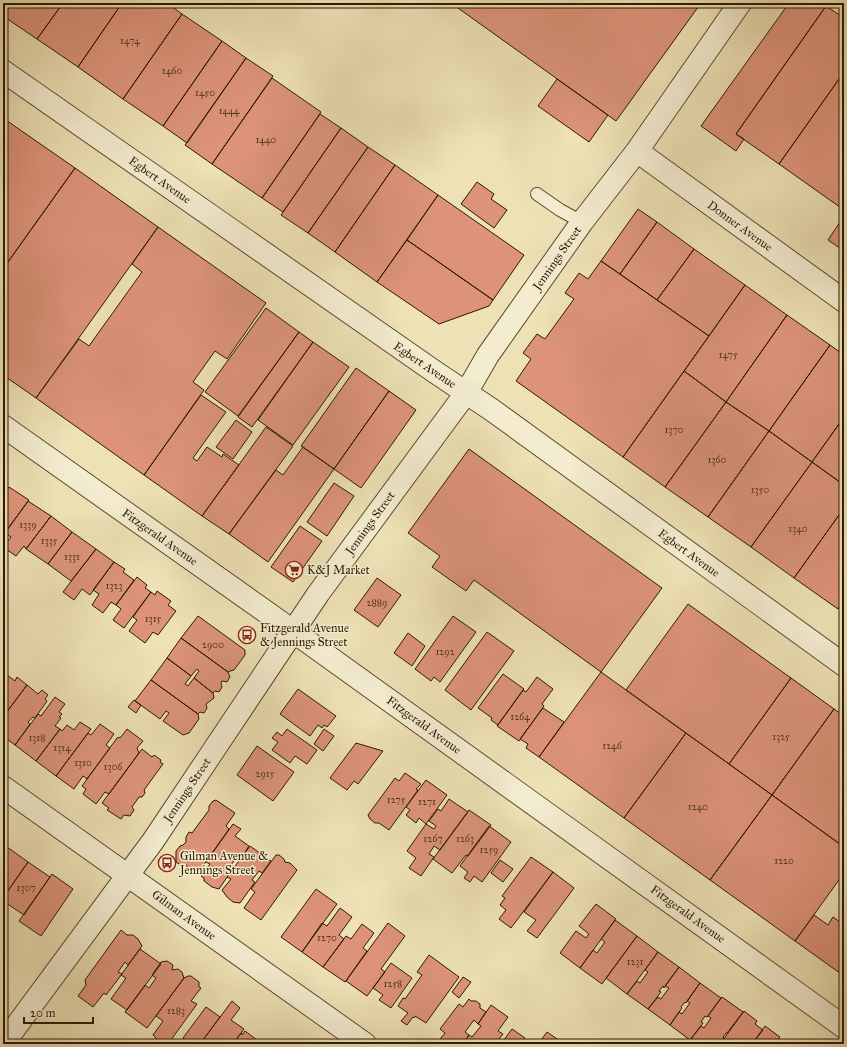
<svg xmlns="http://www.w3.org/2000/svg" width="847" height="1047" font-family="'IM FELL Great Primer',serif">
<style>
.building{fill:#dc9379;stroke:#2d1900}
.lines{fill:none;stroke-linecap:round;stroke-linejoin:round}
.service-casing{stroke:#5d4b2d;stroke-width:14}
.minor-casing{stroke:#5d4b2d;stroke-width:24}
.tertiary-casing{stroke:#5d4b2d;stroke-width:24}
.service{stroke:#f3eccf;stroke-width:12}
.minor{stroke:#f3eccf;stroke-width:22}
.tertiary{stroke:#f3eccf;stroke-width:22}
.labels{text-anchor:middle;stroke-width:3;stroke-linejoin:round;paint-order:stroke}
.number-label{font-size:10px;fill:#59381e}
.street-label{font-size:12px;fill:#2d1900;stroke:#f3eccf}
.poi-label{font-size:12px;fill:#2d1900;stroke:#f3eccf;text-anchor:start}
</style>
<rect width="100%" height="100%" fill="#ede1b5"/>
<filter id="stains"><feTurbulence type="fractalNoise" baseFrequency=".005" numOctaves="4"/><feColorMatrix values="0 0 0 0 .2 0 0 0 0 .09 0 0 0 0 .02 0 0 0 .5 -.17"/></filter>
<radialGradient id="worn" r=".72"><stop offset=".6" stop-color="#630" stop-opacity="0"/><stop offset="1" stop-color="#630" stop-opacity=".3"/></radialGradient>
<path class="building" d="M3,3H63L37,39L3,16Z
M63,3H122L78,67L37,39Z
M122,3H167L182,14L123,99L78,67Z
M451,3H701L616,121Z
M789,3H821L826,6L736,134L744,139L736,151L701,126Z
M826,6L844,18V72L779,164L736,134Z
M182,14L222,41L163,126L123,99Z
M222,41L246,58L187,143L163,126Z
M246,58L273,76L212,164L185,145Z
M844,72V210L779,164Z
M272,78L321,112L262,198L212,164Z
M557,79L608,115L589,142L538,106Z
M320,114L341,128L283,212L262,198Z
M3,118L75,168L3,269Z
M341,128L368,147L308,233L281,215Z
M368,147L395,165L335,252L308,233Z
M395,165L438,195L377,282L335,252Z
M75,168L158,227L36,398L3,375V269Z
M477,182L494,194L491,199L507,210L494,228L461,204Z
M438,195L524,255L493,300L407,240Z
M638,209L657,222L620,274L601,261Z
M844,216V251L828,240Z
M657,222L694,249L657,300L620,274Z
M158,227L266,303L227,359L215,351L193,382L204,390L144,475L36,398L79,339L89,346L142,272L132,264Z
M407,240L493,300L489,306L439,324L377,282Z
M694,249L745,285L709,336L657,300Z
M601,261L709,336L623,457L516,381L531,359L523,353L537,334L545,339L574,299L565,293L579,273L588,279Z
M745,285L787,315L726,402L684,371Z
M266,308L299,332L238,416L205,392Z
M787,315L830,345L769,431L726,402Z
M299,332L313,342L252,427L238,417Z
M313,342L349,367L293,445L258,420Z
M830,345L844,355V417L812,462L769,431Z
M356,368L389,391L334,469L301,446Z
M684,371L726,402L665,487L623,457Z
M389,391L416,410L361,488L334,469Z
M201,395L226,412L193,458L197,461L207,447L222,457L223,454L239,465L202,516L144,475Z
M726,402L769,431L708,517L665,487Z
M844,417V485L812,462Z
M236,420L252,432L233,459L216,447Z
M266,427L293,446L229,534L202,516Z
M769,431L812,462L751,547L708,517Z
M303,447L334,469L268,562L229,534L276,470L283,475Z
M469,449L662,588L601,672L474,580L466,591L432,567L440,556L408,533Z
M812,462L844,485V508L794,578L751,547Z
M334,483L354,496L327,536L307,522Z
M9,487L29,500L3,535V495Z
M28,501L51,516L26,549L24,546L16,556L3,547L11,537L5,533Z
M844,508V600L838,609L794,578Z
M51,516L72,532L48,564L26,549Z
M300,526L322,541L293,582L271,567Z
M72,532L96,549L71,581L48,564Z
M96,549L114,562L90,595L82,589L74,600L63,592Z
M114,562L125,569L123,572L134,580L116,605L111,602L103,613L92,605L99,594L93,590Z
M137,577L147,585L145,588L151,592L124,628L113,620L121,609L116,605Z
M377,578L401,595L378,627L354,610Z
M157,591L171,601L168,605L176,611L158,635L153,632L145,643L129,631L137,620L133,617L151,592L155,595Z
M688,604L791,678L729,764L626,690Z
M198,616L245,650V655L234,670L230,671L228,672L181,638Z
M453,616L476,632L440,682L434,677L431,681L415,669Z
M487,632L514,651L471,710L445,690Z
M408,633L425,646L412,666L394,653Z
M181,638L228,672L230,677L227,682L222,681L221,683L222,687L219,692L215,691L213,693L194,678L199,671L197,669L191,676L167,658Z
M167,658L191,676L185,684L188,686L194,678L213,693L214,698L206,704L207,708L204,713L200,712L198,714L151,680Z
M601,672L686,733L624,818L539,757Z
M503,674L524,689L498,725L491,720L492,718L478,708Z
M7,675L15,681L17,677L27,685L3,717V681Z
M537,677L553,689L542,704L544,706L519,741L497,726L523,690L526,692Z
M791,678L834,709L772,795L729,764Z
M151,680L198,714L199,719L189,733L183,735L163,721L169,713L166,711L160,719L135,701Z
M27,685L38,694L42,690L48,695L45,699L47,701L35,718L33,717L28,722L30,724L15,745L3,736V717Z
M298,689L336,716L327,727L324,725L322,728L318,725L310,736L280,714Z
M55,697L65,704L59,712L62,714L59,717L61,718L55,726L60,729L36,761L15,745L38,714L41,716Z
M134,700L141,705L136,713L128,707Z
M543,708L564,722L539,757L526,748L528,744L520,739Z
M834,709L844,716V847L772,795Z
M80,722L91,729L56,776L36,761L60,729L62,731L67,725L74,730Z
M100,724L114,734L106,745L110,748L87,779L83,776L74,789L56,776L88,733L91,735Z
M127,729L143,741L137,748L139,753L109,794L105,792L96,804L83,794L86,789L82,786L117,738L121,737Z
M287,729L317,750L307,764L295,756L290,763L272,750L278,742L272,738L277,732L282,736Z
M324,729L334,736L323,751L314,744Z
M686,733L772,795L710,880L624,818Z
M356,743L383,751L358,784L354,781L347,790L330,778Z
M257,746L294,772L273,801L237,775Z
M142,749L152,757L154,755L161,760L160,762L163,764L144,790L145,793L142,797H139L132,807L134,810L130,816L124,815L121,819L107,810L109,808L102,803Z
M405,773L421,784L416,789L418,790L389,830L379,823H375L370,819L368,815L395,778L399,781Z
M426,780L447,795L426,824L419,818L416,823L406,815L410,810L406,807Z
M772,795L844,847V873L795,941L710,880Z
M449,799L468,812L440,850L434,846L429,854L434,857L421,876L409,868L416,858L407,851L426,824L434,829L436,826L429,821L438,809L441,811Z
M216,800L235,813L226,826L229,829L198,873L196,871L193,874L186,870L187,865L182,866L176,862V851L180,846L183,845L186,842V837L189,832L192,833L209,810V806L213,801Z
M469,810L491,825L468,856L466,855L452,873L433,859Z
M233,824L241,829L235,836L249,846L242,857L238,855L231,865L234,867L219,889L212,887L204,881V878L201,876L210,864L206,862Z
M489,826L511,842L482,882L474,876L470,882L464,878L468,872L460,866Z
M250,846L271,861L262,873L259,871L252,880L255,882L240,903L233,902L227,897L222,890L231,879L227,877Z
M7,847L28,862L3,898V852Z
M276,855H279L284,859L285,862L290,863L297,870L261,920L244,908L255,892L251,889Z
M531,857L553,872L511,928L499,919L506,910L500,905L505,898L502,896Z
M500,860L513,869L503,882L491,873Z
M28,862L50,877L24,915L3,901V898Z
M553,872L574,888L537,938L527,931L536,920L524,912Z
M52,874L73,889L41,936L19,921Z
M316,889L337,904L302,952L281,937Z
M596,904L616,919L580,968L560,953L576,931L586,938L589,934L579,926Z
M340,908L352,917L339,935L344,939L323,967L302,952L322,923L327,926Z
M814,915L828,925L833,917L844,925V976L795,941Z
M615,920L637,936L602,984L580,968L593,950L597,953L605,942L601,939Z
M388,923L405,936L381,969L385,972L367,996L346,981Z
M362,924L374,933L363,948L367,951L345,982L323,967L346,936L351,939Z
M121,930L127,935H133L138,939L142,946L128,965L125,962L118,972L122,974L106,995L104,993L93,1007L78,996L86,985L85,980Z
M637,936L658,952L627,994L606,978Z
M140,949L161,964L127,1010L111,999L126,978L121,975Z
M658,952L679,967L664,988L663,986L659,991L661,992L648,1009L627,994L637,981L640,983L648,972L645,970Z
M429,955L459,977L426,1023L415,1016L414,1018L413,1017L407,1025L401,1021L408,1013L398,1006L403,998L405,999L422,975L417,972Z
M167,961L173,965L172,970L178,969L182,972L184,978L147,1028L125,1012L145,985L149,988L156,978L152,975L161,962Z
M391,963L412,978L391,1008L379,1000L383,995L373,988Z
M679,967L700,983L686,1003L685,1002L681,1007L682,1008L670,1025L648,1009L658,997L661,999L669,988L665,986Z
M188,976H191L199,982V987L201,988L191,1001L197,1004L168,1044H158L156,1043L158,1040L153,1035L163,1021L156,1016L184,978Z
M463,977L471,982L459,998L452,992Z
M700,983L721,998L707,1017L705,1016L701,1022L703,1023L690,1040L670,1025L679,1012L682,1014L690,1003L687,1001Z
M722,997L743,1012L727,1033H726L723,1037L724,1038L723,1040L720,1044H687L701,1026L704,1028L711,1018L708,1016Z
M469,999L471,1001H476L480,1004V1008L486,1012L478,1024L474,1020L465,1032L469,1035L463,1044H436L445,1033L440,1029L459,1004L463,1007Z
M232,1001L240,1008L231,1020L244,1029L233,1044H200Z
M491,1005L508,1017L498,1031L503,1034L495,1044H463L469,1035L472,1037L481,1026L478,1024Z
M206,1007L220,1017L200,1044H191L183,1038Z
M744,1011L757,1021L755,1024L763,1030L752,1044H728L723,1040Z
M765,1026L780,1037L777,1040L780,1042L779,1044H752Z
M512,1029L525,1038L521,1044H501Z
M245,1031L261,1043L260,1044H233L241,1033L242,1035Z
M547,1032L560,1041L559,1044H538Z"/>
<g class="lines">
<defs>
<path id="service" d="M537,194L560,210L582,222"/>
<path id="minor" d="M3,71L435,372L492,410L844,665
M637,151L844,301
M3,426L269,614L844,1027
M3,1044L153,841L318,594L466,393L488,355L582,222L637,151L740,3"/>
<path id="tertiary" d="M3,787L365,1044"/>
</defs>
<use href="#service" class="service-casing"/>
<use href="#minor" class="minor-casing"/>
<use href="#tertiary" class="tertiary-casing"/>
<use href="#service" class="service"/>
<use href="#minor" class="minor"/>
<use href="#tertiary" class="tertiary"/>
</g>
<defs>
<symbol id="supermarket-ring" viewBox="-11 -11 22 22"><circle r="9.5" fill="#f3eccf" stroke="#8f2418" stroke-width="1.5"/><path d="M-6-5.5h2.5l.6 2H6L4.5 2H-2.5L-4.4-4H-6ZM-1.5 3.2a1.3 1.3 0 1 0 .1 0ZM3 3.2a1.3 1.3 0 1 0 .1 0Z" fill="#8f2418"/></symbol>
<symbol id="bus-ring" viewBox="-11 -11 22 22"><circle r="9.5" fill="#f3eccf" stroke="#8f2418" stroke-width="1.5"/><path d="M-5-6H5V4H4V6H2V4H-2V6H-4V4H-5ZM-3.5-4V0h7V-4ZM-3.5 1.2v1.5H-2V1.2ZM2 1.2v1.5H3.5V1.2Z" fill="#8f2418"/></symbol>
</defs>
<g fill-rule="evenodd">
<use href="#supermarket-ring" x="284" y="560" width="20" height="20"/>
<use href="#bus-ring" x="237" y="625" width="20" height="20"/>
<use href="#bus-ring" x="157" y="853" width="20" height="20"/>
</g>
<g class="labels">
<g class="number-label">
<text x="130" y="44">1474</text>
<text x="172" y="74">1460</text>
<text x="205" y="96">1450</text>
<text x="229" y="114">1444</text>
<text x="266" y="143">1440</text>
<text x="728" y="358">1475</text>
<text x="674" y="433">1370</text>
<text x="717" y="463">1360</text>
<text x="760" y="493">1350</text>
<text x="28" y="528">1339</text>
<text x="798" y="532">1340</text>
<text x="49" y="544">1335</text>
<text x="72" y="560">1331</text>
<text x="114" y="589">1323</text>
<text x="377" y="606">2889</text>
<text x="153" y="622">1315</text>
<text x="213" y="648">2900</text>
<text x="445" y="655">1292</text>
<text x="520" y="720">1264</text>
<text x="781" y="740">1325</text>
<text x="37" y="741">1318</text>
<text x="612" y="749">1246</text>
<text x="62" y="751">1314</text>
<text x="83" y="766">1310</text>
<text x="113" y="770">1306</text>
<text x="265" y="777">2915</text>
<text x="396" y="803">1275</text>
<text x="427" y="805">1271</text>
<text x="698" y="810">1240</text>
<text x="433" y="842">1267</text>
<text x="465" y="842">1263</text>
<text x="489" y="853">1259</text>
<text x="784" y="864">1220</text>
<text x="26" y="891">1307</text>
<text x="327" y="941">1270</text>
<text x="635" y="965">1231</text>
<text x="393" y="987">1258</text>
<text x="176" y="1014">1283</text>
</g>
<g class="street-label">
<text transform="translate(160 180) rotate(35)" y="4">Egbert Avenue</text>
<text transform="translate(740 226) rotate(36)" y="4">Donner Avenue</text>
<text transform="translate(557 258) rotate(-55)" y="4">Jennings Street</text>
<text transform="translate(425 365) rotate(34)" y="4">Egbert Avenue</text>
<text transform="translate(370 523) rotate(-54)" y="4">Jennings Street</text>
<text transform="translate(160 537) rotate(35)" y="4">Fitzgerald Avenue</text>
<text transform="translate(689 553) rotate(36)" y="4">Egbert Avenue</text>
<text transform="translate(424 725) rotate(36)" y="4">Fitzgerald Avenue</text>
<text transform="translate(187 790) rotate(-56)" y="4">Jennings Street</text>
<text transform="translate(688 914) rotate(36)" y="4">Fitzgerald Avenue</text>
<text transform="translate(184 915) rotate(36)" y="4">Gilman Avenue</text>
</g>
<g class="poi-label">
<text x="307" y="574">K&amp;J Market</text>
<text x="260" y="632">Fitzgerald Avenue<tspan x="260" dy="14">&amp; Jennings Street</tspan></text>
<text x="180" y="860">Gilman Avenue &amp;<tspan x="180" dy="14">Jennings Street</tspan></text>
</g>
</g>
<rect width="847" height="1047" fill="none" stroke="#ede1b5" stroke-width="16"/>
<rect x="4" y="4" width="839" height="1039" fill="none" stroke="#2d1900" stroke-width="2"/>
<rect x="8" y="8" width="831" height="1031" fill="none" stroke="#2d1900"/>
<path d="M24 1017v6h69v-6" fill="none" stroke="#2d1900" stroke-width="2"/>
<text x="30" y="1017" font-size="12" fill="#2d1900" stroke="#f3eccf" stroke-width="3" paint-order="stroke">20 m</text>
<rect width="100%" height="100%" filter="url(#stains)"/>
<rect width="100%" height="100%" fill="url(#worn)"/>
</svg>
